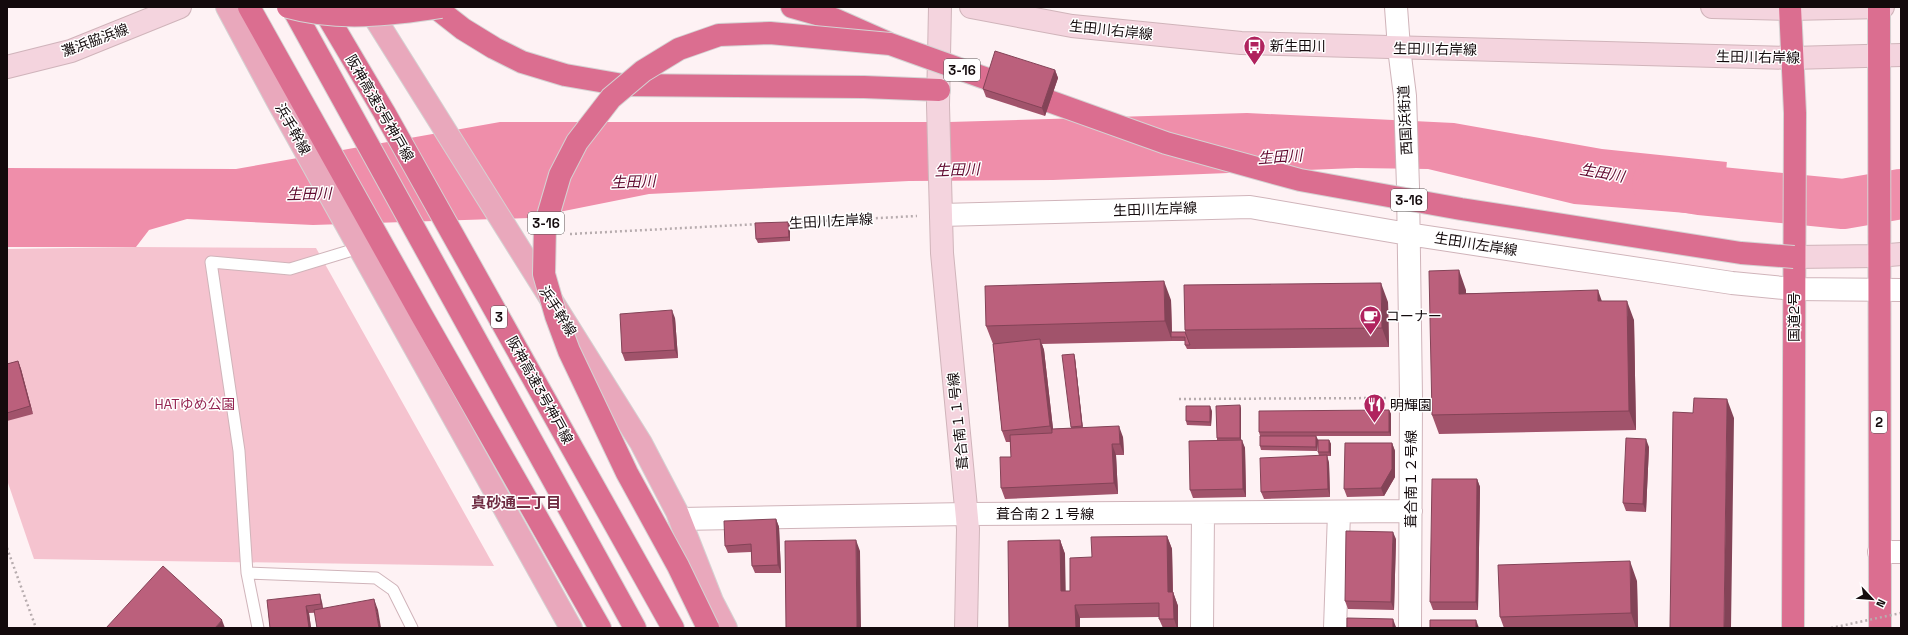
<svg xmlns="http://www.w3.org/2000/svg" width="1908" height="635" font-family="'Space Grotesk','Noto Sans JP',sans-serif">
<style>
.green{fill:#f5c3cf}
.water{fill:#ef8eaa}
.pier{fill:#fef2f4}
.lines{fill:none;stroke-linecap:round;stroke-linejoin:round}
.river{stroke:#ef8eaa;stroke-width:50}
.lane-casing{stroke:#d0b4ba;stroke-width:13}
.street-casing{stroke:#d0b4ba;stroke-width:24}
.secondary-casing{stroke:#d0b4ba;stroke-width:24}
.primary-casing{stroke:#d5d3d3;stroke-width:24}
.highway-casing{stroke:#d5d3d3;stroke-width:24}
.path{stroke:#b7acae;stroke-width:2.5;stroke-dasharray:2 3;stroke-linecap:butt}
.lane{stroke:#fff;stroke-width:11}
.street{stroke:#fff;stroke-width:22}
.secondary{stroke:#f4d4de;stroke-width:22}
.primary{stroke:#e9a8bc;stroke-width:22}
.highway{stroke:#db6e90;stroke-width:22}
.highway-bridge-casing{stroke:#d5d3d3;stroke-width:24;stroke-linecap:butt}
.path-bridge{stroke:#b7acae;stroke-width:2.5;stroke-dasharray:2 3;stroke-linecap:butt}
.highway-bridge{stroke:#db6e90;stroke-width:22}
.wall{fill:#a1536b}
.shaded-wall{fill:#834357}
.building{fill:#bb607c;stroke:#834357}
.labels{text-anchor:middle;stroke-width:3;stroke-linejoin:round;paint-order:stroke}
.shield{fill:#fff;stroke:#5a5455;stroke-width:1}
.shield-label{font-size:13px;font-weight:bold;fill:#130a0c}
.street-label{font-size:14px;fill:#130a0c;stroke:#fff}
.poi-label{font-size:14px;fill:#130a0c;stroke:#fff;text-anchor:start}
.park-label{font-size:14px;fill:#942350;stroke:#fff}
.water-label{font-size:15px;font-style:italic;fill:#610a30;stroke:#fff}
.neighbourhood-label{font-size:15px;font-weight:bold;fill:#6f2b42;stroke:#fff}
</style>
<rect width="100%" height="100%" fill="#fef2f4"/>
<path class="green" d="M136,247L316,248L494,566L34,559L7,480V249Z"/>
<path class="water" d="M1247,113L1454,123L1602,149L1727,162L1724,216L1574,204L1428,169L1356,168L1053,180L909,181L649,194L529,218L313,225L187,219L149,230L136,247H7V168L236,169L500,122H949Z"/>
<path class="pier" d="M1727,160L1729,162L1726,216H1724Z"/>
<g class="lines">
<path class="river" d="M1657,183L1700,190L1843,204L1901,194"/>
<defs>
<path id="lane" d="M247,573L376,578L393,590L412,628
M258,628L247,573L239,451L211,262L290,269L359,248"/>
<path id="street" d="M1396,7L1399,48L1405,96L1408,187L1411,398L1410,628
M941,215L1250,207L1408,234L1732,283L1794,289L1901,290
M680,519L967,514L1411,511
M1879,552H1901
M1202,628L1203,514
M1335,628L1339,513"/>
<path id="secondary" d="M940,7L938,105L942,253L968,529L966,628
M971,7L1072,26L1241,43L1792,58L1901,55
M1712,7L1790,9L1883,7
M7,67L71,51L180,7
M1794,257L1878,256L1901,254"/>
<path id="primary" d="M227,7L278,102L571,628
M368,7L641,443L677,512L712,601L726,628"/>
<path id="highway" d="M249,7L421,314L600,628
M292,7L635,628
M322,7L384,112L673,628
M435,7L463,29L494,48L522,62L565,75L623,85L864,87L939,90
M792,7L834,19L886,42
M1790,7L1795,113L1793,628
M1879,7L1880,628"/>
</defs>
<use href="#lane" class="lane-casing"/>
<use href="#street" class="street-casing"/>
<use href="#secondary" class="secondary-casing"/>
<use href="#primary" class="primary-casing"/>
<use href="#highway" class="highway-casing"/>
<path class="path" d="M786,223L917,216
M570,234L759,224
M1179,399L1386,398
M7,548L36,628"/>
<use href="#lane" class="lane"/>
<use href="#street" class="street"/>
<use href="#secondary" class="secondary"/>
<use href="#primary" class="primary"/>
<use href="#highway" class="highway"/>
<defs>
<path id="highway-bridge" d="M288,7C337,21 391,15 441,7
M708,628L678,566L627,473L569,351L556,316L544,274L545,226L560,175L577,142L611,98L643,71L679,49L719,35L770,33L890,44L1166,143L1300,180L1461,209L1741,253L1794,257"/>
</defs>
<use href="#highway-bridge" class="highway-bridge-casing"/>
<path class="path-bridge" d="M1831,628L1901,613"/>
<use href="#highway-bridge" class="highway-bridge"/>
</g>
<path class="wall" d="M1055,70L1058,78L1045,116L986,97L983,89Z
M788,222L790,226V241L758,243L756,239Z
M1466,290V293L1601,301L1634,320L1636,430L1439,434L1432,415Z
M1171,300L1172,332H1185V330L1388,302L1389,347L1192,349H1187L1185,345V341H1172L1042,344L1044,350L1053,429L1071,428V427L1074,354L1075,358L1083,428L1123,437L1124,455H1116L1118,494L1005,499L1001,488L1011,457L1010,442H1006L1002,431L993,344L986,326Z
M675,318L678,358L625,361L622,353Z
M18,361L21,369L33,414L7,421V364Z
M1240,405L1241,409V440L1245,448L1246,497L1193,498L1190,490L1217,440V438Z
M1389,410L1391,414V436H1310H1316L1318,440H1329L1331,444V456H1327L1329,463L1330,497L1264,499L1261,492L1319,456L1318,452V443L1317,451L1261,450L1260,446V436L1259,432Z
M1212,411L1211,426L1187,425L1186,421Z
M1392,443L1395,451V477L1384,496L1347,497L1344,489Z
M1649,447L1646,512L1626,511L1623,503Z
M1477,479L1480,487L1478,610H1433L1430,602Z
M776,519L779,527L781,573H755L752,566L751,552L728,553L725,546Z
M1167,536L1172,549L1173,592L1178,606V628H1163L1159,619V617L1080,618V628H1009L1060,540L1065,554V591H1070L1092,557Z
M1396,539L1394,610L1348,609L1345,601Z
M1637,581L1638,628H1504L1500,617Z
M267,600L322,602L323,608L378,610L309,613L311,628H270Z"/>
<path class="shaded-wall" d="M1055,70L1058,78L1045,116L1042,108Z
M788,222L790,226V241L789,237Z
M1459,270L1466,290V313L1459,294Z
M1164,281L1171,300L1172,337H1171L1172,341L1165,321Z
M1381,283L1388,302L1389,347L1382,328Z
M1598,290L1605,310L1598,301Z
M1627,301L1634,320L1636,430L1629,411Z
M672,310L675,318L678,358L675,350Z
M1040,339L1044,350L1054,437L1050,426Z
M1074,354L1075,358L1083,430L1082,426Z
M18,361L21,369L33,414L30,406Z
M1727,399L1734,418L1731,628H1724Z
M1240,405L1241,409V442L1240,438Z
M1210,406L1212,411L1211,426L1210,422Z
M1389,410L1391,414V436L1389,432Z
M1119,426L1123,437L1124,455L1120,444Z
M1316,436L1318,440L1317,451L1316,447Z
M1646,439L1649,447L1646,512L1643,504Z
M1242,440L1245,448L1246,497L1243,489Z
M1329,440L1331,444V456L1329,452Z
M1392,443L1395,451V477L1384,496L1381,488Z
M1112,444L1116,455L1118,494L1114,483Z
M1327,455L1329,463L1330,497L1328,489Z
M1477,479L1480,487L1478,610L1476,602Z
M776,519L779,527L781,573L778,565Z
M1393,532L1396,539L1394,610L1391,602Z
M1167,536L1172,549L1173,606L1168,592Z
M856,540L860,551L861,628H857Z
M1060,540L1065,554L1066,605L1061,591Z
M1630,561L1637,581L1638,628H1636L1631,613Z
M1173,592L1178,606V628H1177L1174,619Z
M320,594L322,602L323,612L321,604Z
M374,599L378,610L381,628H379Z
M1075,605L1080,618V628H1076Z
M306,606L309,613L311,628H309Z
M1393,619L1396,627V628H1393Z
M222,620L225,628H215Z
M1476,620L1479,628H1476Z"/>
<path class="building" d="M995,51L1055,70L1042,108L983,89Z
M788,222L789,237L756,239L755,223Z
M1459,270V294L1598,290V301H1627L1629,411L1432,415L1429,271Z
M1164,281L1165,321L986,326L985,286Z
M1381,283L1382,328L1185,330L1184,285Z
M672,310L675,350L622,353L620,314Z
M1171,332H1185L1190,345H1185V337H1171Z
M1040,339L1050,426L1002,431L993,344Z
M1074,354L1082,426L1071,427L1062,355Z
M18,361L30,406L7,413V364Z
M1694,398L1727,399L1724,628H1670L1673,412L1693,413Z
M1240,405V438H1217L1216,406Z
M1186,406H1210V422L1186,421Z
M1389,410V432H1259V411Z
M1119,426L1120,444H1112L1114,483L1001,488L1000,457H1011L1010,435L1052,433V429Z
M1260,436H1316V447L1260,446Z
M1626,438L1646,439L1643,504L1623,503Z
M1242,440L1243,489L1190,490L1189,441Z
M1318,440H1329V452H1318Z
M1345,443H1392V469L1381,488L1344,489Z
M1327,455L1328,489L1261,492L1260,458Z
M1432,479H1477L1476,602H1430Z
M776,519L778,565L752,566L751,544L725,546L724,521Z
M1346,531L1393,532L1391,602L1345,601Z
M1167,536L1168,592H1173L1174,619H1159V603L1075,605L1076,628H1009L1008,541L1060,540L1061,591H1070V558L1092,557L1091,537Z
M856,540L857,628H786L785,541Z
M1630,561L1631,613L1500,617L1498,565Z
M163,566L222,620L215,628H106Z
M320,594L321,604L306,606L309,628H270L267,600Z
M374,599L379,628H317L314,610Z
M1347,618L1393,619V628H1347Z
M1430,620H1476V628H1430Z"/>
<defs>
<symbol id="bus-pin" viewBox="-11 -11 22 30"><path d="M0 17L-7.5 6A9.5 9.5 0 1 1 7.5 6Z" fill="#b0235e" stroke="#fff"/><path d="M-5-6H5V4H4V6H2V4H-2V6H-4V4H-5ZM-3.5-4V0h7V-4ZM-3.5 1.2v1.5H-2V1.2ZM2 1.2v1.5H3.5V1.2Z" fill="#fff"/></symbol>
<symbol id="cafe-pin" viewBox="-11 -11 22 30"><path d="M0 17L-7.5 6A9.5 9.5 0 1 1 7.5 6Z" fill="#b0235e" stroke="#fff"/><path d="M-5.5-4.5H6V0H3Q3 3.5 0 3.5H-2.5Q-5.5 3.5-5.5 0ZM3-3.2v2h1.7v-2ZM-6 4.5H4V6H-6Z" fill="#fff"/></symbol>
<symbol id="restaurant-pin" viewBox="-11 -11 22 30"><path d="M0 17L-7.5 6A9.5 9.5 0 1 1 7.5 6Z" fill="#b0235e" stroke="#fff"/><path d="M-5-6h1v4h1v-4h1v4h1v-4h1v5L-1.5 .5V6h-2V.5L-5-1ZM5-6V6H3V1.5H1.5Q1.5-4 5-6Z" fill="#fff"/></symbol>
</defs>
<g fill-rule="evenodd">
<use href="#bus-pin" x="1242" y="34" width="25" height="34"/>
<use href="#cafe-pin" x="1358" y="304" width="25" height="34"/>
<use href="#restaurant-pin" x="1362" y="392" width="25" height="34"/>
</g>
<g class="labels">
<g class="shield">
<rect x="944" y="59" width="36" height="22" rx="3"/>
<rect x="1391" y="189" width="36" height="22" rx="3"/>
<rect x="528" y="212" width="36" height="22" rx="3"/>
<rect x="491" y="306" width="16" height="22" rx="3"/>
<rect x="1871" y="411" width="16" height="22" rx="3"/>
</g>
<g class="shield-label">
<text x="962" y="75">3-16</text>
<text x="1409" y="205">3-16</text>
<text x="546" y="228">3-16</text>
<text x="499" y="322">3</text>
<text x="1879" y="427">2</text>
</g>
<g class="street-label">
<text transform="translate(1111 30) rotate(6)" y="5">生田川右岸線</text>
<text transform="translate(95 40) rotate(-20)" y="5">灘浜脇浜線</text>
<text transform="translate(1435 49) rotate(1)" y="5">生田川右岸線</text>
<text transform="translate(1758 57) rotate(1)" y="5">生田川右岸線</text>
<text transform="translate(380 108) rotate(60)" y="5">阪神高速3号神戸線</text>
<text transform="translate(1405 120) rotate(-93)" y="5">西国浜街道</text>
<text transform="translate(293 129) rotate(61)" y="5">浜手幹線</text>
<text transform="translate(1155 209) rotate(-2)" y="5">生田川左岸線</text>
<text transform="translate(831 221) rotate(-3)" y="5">生田川左岸線</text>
<text transform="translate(1476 244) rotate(9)" y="5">生田川左岸線</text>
<text transform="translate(558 311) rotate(58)" y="5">浜手幹線</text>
<text transform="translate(1794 317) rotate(-90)" y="5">国道2号</text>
<text transform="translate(540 390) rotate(61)" y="5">阪神高速3号神戸線</text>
<text transform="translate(958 421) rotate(-96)" y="5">葺合南１１号線</text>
<text transform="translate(1411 479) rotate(-90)" y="5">葺合南１２号線</text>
<text x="1045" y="519">葺合南２１号線</text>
</g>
<g class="poi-label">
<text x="1270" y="51">新生田川</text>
<text x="1386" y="321">コーナー</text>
<text x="1390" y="410">明輝園</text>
</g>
<g class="park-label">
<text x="195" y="409">HATゆめ公園</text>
</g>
<g class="water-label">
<text transform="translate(1280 157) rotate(-4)" y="5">生田川</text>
<text transform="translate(957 170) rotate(-2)" y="5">生田川</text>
<text transform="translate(1602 173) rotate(10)" y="5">生田川</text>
<text transform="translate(633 182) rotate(-2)" y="5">生田川</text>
<text transform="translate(309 194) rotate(-1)" y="5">生田川</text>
</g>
<g class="neighbourhood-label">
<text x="516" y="508">真砂通二丁目</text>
</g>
</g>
<rect width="1908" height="635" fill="none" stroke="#130a0c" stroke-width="16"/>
<g transform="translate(1872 599) rotate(116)" stroke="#ffffff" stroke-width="3" paint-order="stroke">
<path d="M0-3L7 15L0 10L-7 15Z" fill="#130a0c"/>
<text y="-6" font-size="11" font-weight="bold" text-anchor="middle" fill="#130a0c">N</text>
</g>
</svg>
